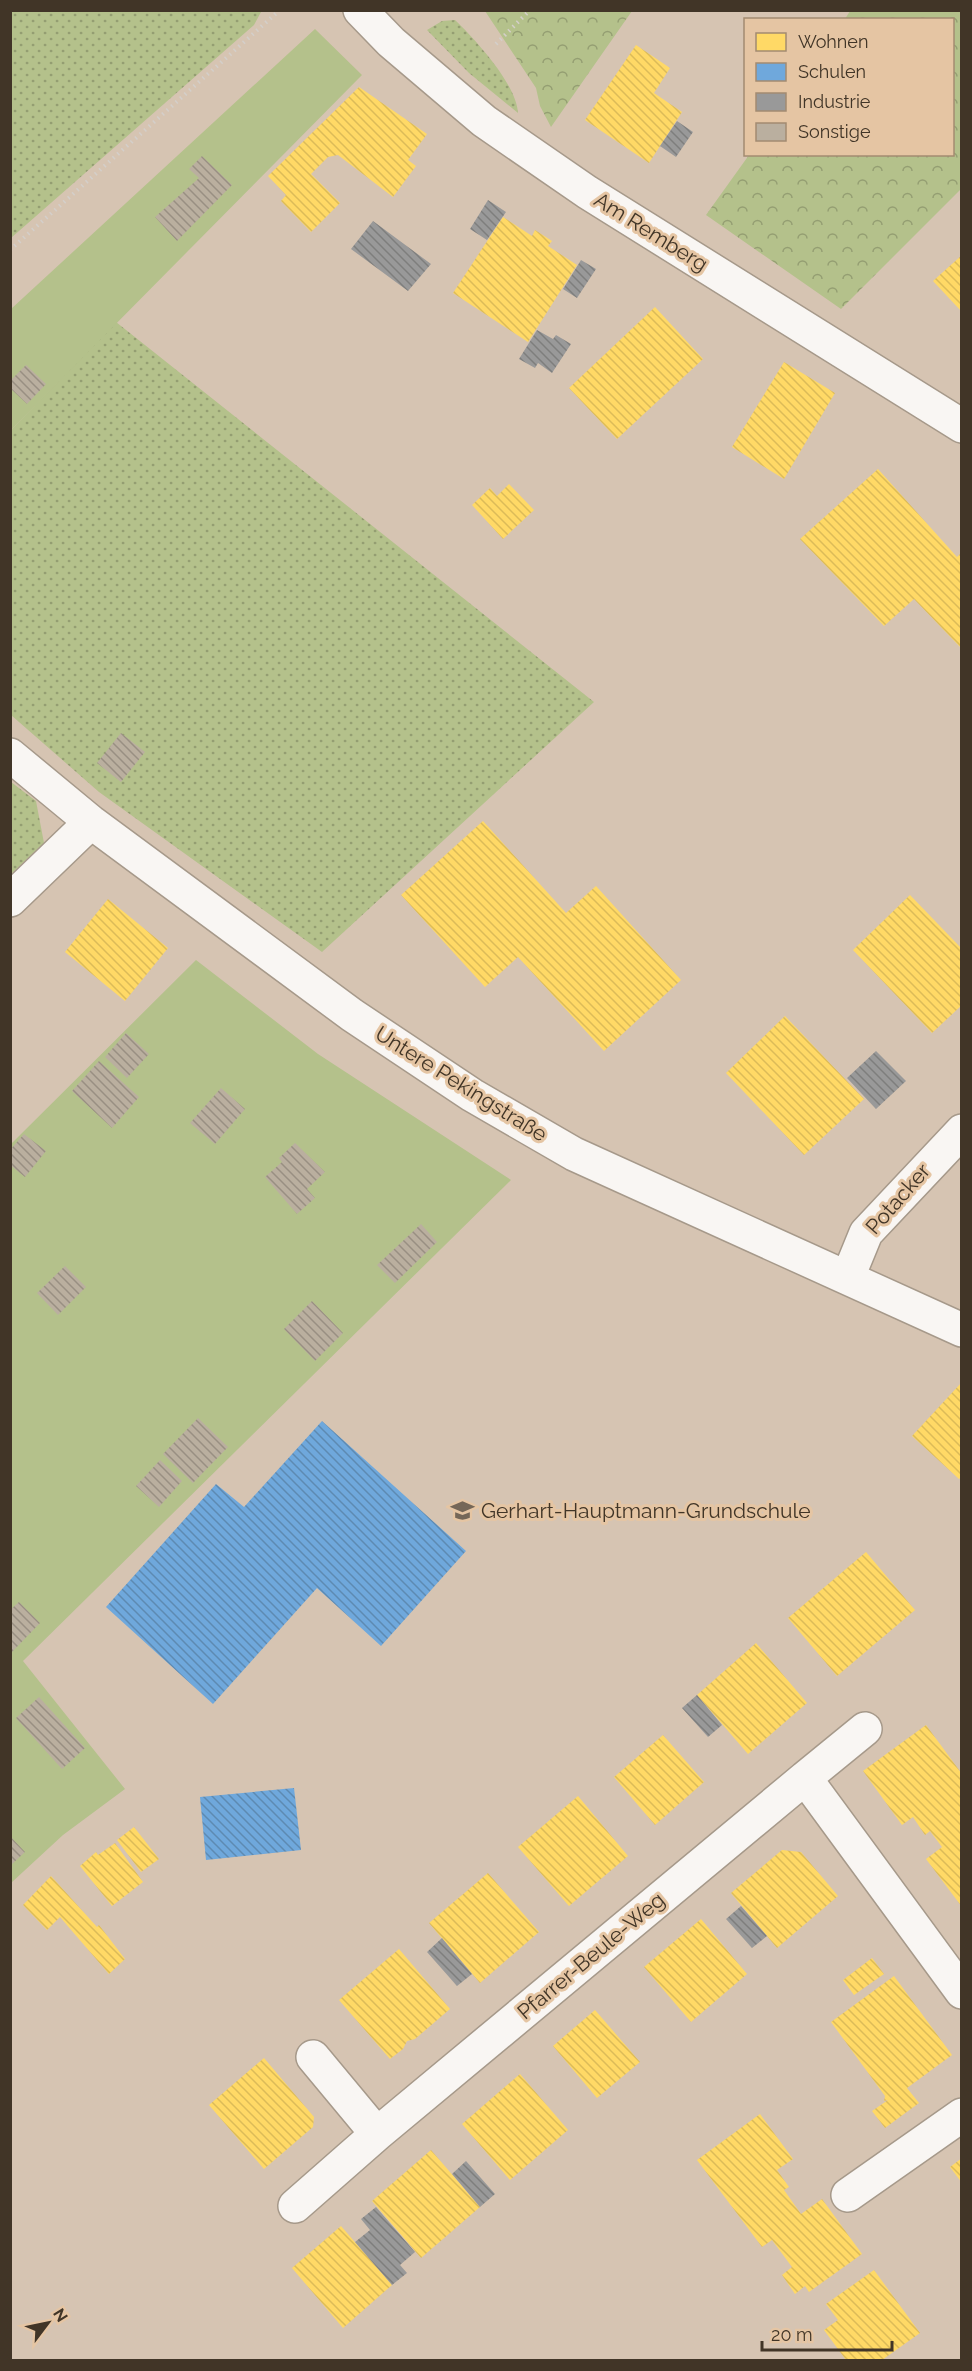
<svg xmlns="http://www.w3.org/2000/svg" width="972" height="2371" font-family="Raleway,sans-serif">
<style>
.grass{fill:url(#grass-dots)}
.forest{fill:url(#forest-crowns)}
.green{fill:#b4c18b}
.homes{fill:url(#homes-back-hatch)}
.schools{fill:url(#schools-back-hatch)}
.industry{fill:url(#industry-back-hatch)}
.building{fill:url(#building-back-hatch)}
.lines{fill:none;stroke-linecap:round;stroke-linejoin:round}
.street-casing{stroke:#a6998a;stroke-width:36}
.path{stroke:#d4cfca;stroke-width:4;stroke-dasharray:1.5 4.5;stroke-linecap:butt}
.street{stroke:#f9f6f3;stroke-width:33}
.labels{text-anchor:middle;stroke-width:6;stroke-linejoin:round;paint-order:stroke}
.street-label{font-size:21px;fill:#413527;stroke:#e5c5a3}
.poi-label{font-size:21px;fill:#413527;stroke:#e5c5a3;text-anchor:start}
</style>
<defs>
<pattern id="grass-dots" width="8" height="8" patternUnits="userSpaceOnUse" patternTransform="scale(1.5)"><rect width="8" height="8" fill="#b4c18b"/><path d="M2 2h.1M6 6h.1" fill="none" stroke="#949e72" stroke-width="1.8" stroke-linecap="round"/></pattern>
<pattern id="forest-crowns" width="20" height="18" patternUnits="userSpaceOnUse" patternTransform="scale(1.5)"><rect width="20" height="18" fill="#b4c18b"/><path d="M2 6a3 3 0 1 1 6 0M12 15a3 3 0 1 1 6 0" fill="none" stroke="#949e72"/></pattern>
<pattern id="homes-back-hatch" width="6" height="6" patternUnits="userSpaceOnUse" patternTransform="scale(1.5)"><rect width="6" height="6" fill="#ffd966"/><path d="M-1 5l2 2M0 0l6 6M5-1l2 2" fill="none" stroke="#dcbb58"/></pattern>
<pattern id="schools-back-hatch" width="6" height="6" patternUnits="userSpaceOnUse" patternTransform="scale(1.5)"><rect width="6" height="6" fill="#6fa8dc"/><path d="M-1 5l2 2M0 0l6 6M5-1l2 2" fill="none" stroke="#5d8ab2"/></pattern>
<pattern id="industry-back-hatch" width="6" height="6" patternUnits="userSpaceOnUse" patternTransform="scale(1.5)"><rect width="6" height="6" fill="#999"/><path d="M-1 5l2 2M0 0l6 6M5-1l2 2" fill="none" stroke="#7e7e7d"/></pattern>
<pattern id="building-back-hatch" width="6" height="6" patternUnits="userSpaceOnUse" patternTransform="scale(1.5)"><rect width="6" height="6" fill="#baaf9f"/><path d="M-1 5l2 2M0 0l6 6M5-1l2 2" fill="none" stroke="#998f82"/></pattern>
</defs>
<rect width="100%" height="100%" fill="#d6c4b2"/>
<path class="grass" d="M11,10H261V12L254,25L11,238Z
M455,20C475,39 517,85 518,113L469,73L427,30L442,21Z
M116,322L594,702L322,952L99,792L11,715V430Z
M11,782L36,801L44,843L11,874Z"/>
<path class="forest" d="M485,11H632L551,127L540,106L536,88Z
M850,11H961L962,188L841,309L706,215L749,155L952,154V20L845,19Z"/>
<path class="green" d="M315,29L362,75L11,430V309Z
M196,960L318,1054L511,1180L23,1661L125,1789L63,1835L11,1883V1144Z"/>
<path class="homes" d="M636,45L670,68L654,93L682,112L649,163L585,120Z
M359,87L427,134L408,160L416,166L393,197L338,155L328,157L311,174L340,203L311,232L281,201L286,195L268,176Z
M503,217L532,236L535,230L552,241L548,246L577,265L528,342L453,293Z
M962,255V312L933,281Z
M655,307L703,359L617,439L569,388Z
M784,362L835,393L784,479L732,447Z
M878,469L957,557L962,552V649L914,599L884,626L800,539Z
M509,484L534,510L503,539L472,505L490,488L497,496Z
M483,821L566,913L596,886L681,980L604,1051L518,957L485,987L401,895Z
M910,895L962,949V1005L932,1033L853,950Z
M108,899L168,948L125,1001L65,952Z
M785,1016L864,1099L804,1155L726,1073Z
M962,1382V1477L959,1479L912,1436Z
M866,1552L915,1610L837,1676L788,1618Z
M756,1643L807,1703L748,1754L697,1695Z
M926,1725L962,1774V1907L926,1859L942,1847L930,1831L925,1835L913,1817L902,1825L863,1771Z
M663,1735L704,1782L655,1825L614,1777Z
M578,1796L628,1856L569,1906L518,1847Z
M134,1827L159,1859L141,1872L117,1840Z
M115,1843L143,1882L112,1906L80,1866L96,1852L98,1855Z
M782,1850L801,1852L838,1896L777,1948L731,1893Z
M488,1873L539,1932L480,1983L429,1923Z
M51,1876L97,1927L99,1925L125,1959L109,1974L60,1917L47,1930L23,1905Z
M701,1919L747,1974L691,2022L644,1967Z
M399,1949L450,2009L415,2039L407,2041L403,2049L390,2059L339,2000Z
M872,1958L884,1974L854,1995L843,1980Z
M894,1976L952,2055L907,2088L919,2103L885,2128L872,2111L888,2100L884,2101L885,2096L831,2022Z
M595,2010L640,2062L597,2098L553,2046Z
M264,2058L314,2117L313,2127L264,2169L209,2105Z
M520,2074L568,2130L510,2180L462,2124Z
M760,2114L793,2159L777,2170L789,2187L784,2190L801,2214L822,2199L862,2254L809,2292L805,2286L795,2294L782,2275L792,2267L772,2240L762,2247L697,2160Z
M431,2150L480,2207L421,2258L372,2201Z
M962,2158V2183L950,2167Z
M341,2226L392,2285L343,2328L292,2268Z
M874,2270L920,2333L882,2360H846L824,2330L838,2320L826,2304Z"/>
<path class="schools" d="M322,1421L466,1551L381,1646L317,1588L213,1704L106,1607L216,1484L244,1507Z
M294,1788L301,1850L206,1860L200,1797Z"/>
<path class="industry" d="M677,121L693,132L676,157L660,146Z
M488,200L506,212L487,240L470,229Z
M373,221L431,264L408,291L351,249Z
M581,260L596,269L577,298L563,289Z
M537,330L553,339L556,335L571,344L552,373L538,363L535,368L519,359Z
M876,1051L906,1081L876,1109L847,1078Z
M697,1695L722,1725L708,1737L682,1708Z
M741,1906L767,1936L752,1948L726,1919Z
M442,1938L472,1974L457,1986L427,1952Z
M466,2161L495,2194L480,2207L452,2174Z
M376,2207L415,2252L400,2265L407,2273L392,2285L355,2242L370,2230L361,2219Z"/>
<path class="building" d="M202,156L232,185L177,241L155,217L199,178L189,169Z
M26,365L46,384L27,404L10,388V381Z
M121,733L145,752L121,782L97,763Z
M126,1033L149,1054L127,1078L105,1057Z
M99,1061L139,1097L112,1128L72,1091Z
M221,1088L245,1109L215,1144L190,1123Z
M24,1134L46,1151L25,1177L10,1165V1150Z
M295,1143L325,1172L307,1189L315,1198L297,1214L265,1177L282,1162L279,1158Z
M421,1224L437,1242L395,1283L377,1265Z
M65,1266L86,1287L58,1315L37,1293Z
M312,1301L343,1333L315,1361L284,1329Z
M198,1418L228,1447L193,1483L163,1454Z
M160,1460L182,1481L159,1507L136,1486Z
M19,1602L40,1623L12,1652L10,1610Z
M39,1697L85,1748L62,1769L16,1718Z
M10,1836L25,1852L10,1866Z"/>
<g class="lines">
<defs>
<path id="street" d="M360,10L391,42L484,121L587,192L962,426
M10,755L91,822L352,1015L472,1095L574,1154L962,1330
M10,900L91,822
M848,1277L866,1233L962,1131
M805,1778L865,1729
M313,2057L377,2134
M848,2195L962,2115
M295,2206L377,2134L805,1778L962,1992"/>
</defs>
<use href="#street" class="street-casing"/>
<path class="path" d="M496,44L530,10
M10,250L280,10"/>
<use href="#street" class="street"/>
</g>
<defs>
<symbol id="school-bare" viewBox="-9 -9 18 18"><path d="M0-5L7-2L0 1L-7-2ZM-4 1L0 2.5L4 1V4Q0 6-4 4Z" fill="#756758" stroke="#e5c5a3" stroke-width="2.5" paint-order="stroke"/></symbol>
</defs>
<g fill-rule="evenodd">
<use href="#school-bare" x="446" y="1494" width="33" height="33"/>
</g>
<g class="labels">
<g class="street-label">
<text transform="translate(651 232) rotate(32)" y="7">Am Remberg</text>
<text transform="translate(461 1084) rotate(32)" y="7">Untere Pekingstraße</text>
<text transform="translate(898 1199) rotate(-49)" y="7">Potacker</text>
<text transform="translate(591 1956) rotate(-40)" y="7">Pfarrer-Beule-Weg</text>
</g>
<g class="poi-label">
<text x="481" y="1518">Gerhart-Hauptmann-Grundschule</text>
</g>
</g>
<rect width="972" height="2371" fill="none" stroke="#413527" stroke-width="24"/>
<rect x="744" y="18" width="210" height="138" fill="#e5c5a3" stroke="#a38b71" stroke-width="1.5"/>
<rect x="756" y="33" width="30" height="18" fill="#ffd966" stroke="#a38b71" stroke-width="1.5"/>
<text x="798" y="48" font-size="18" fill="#413527">Wohnen</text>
<rect x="756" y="63" width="30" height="18" fill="#6fa8dc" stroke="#a38b71" stroke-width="1.5"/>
<text x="798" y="78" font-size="18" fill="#413527">Schulen</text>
<rect x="756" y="93" width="30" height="18" fill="#999999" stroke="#a38b71" stroke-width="1.5"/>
<text x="798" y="108" font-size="18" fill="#413527">Industrie</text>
<rect x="756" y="123" width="30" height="18" fill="#baaf9f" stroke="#a38b71" stroke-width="1.5"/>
<text x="798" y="138" font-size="18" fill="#413527">Sonstige</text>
<g transform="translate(48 2323) rotate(58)" stroke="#e5c5a3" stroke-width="4.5" paint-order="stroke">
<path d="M0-4.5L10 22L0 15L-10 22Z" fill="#413527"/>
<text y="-9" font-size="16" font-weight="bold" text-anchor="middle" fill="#413527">N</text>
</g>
<path d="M762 2341v9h130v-9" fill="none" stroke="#413527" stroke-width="3"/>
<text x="771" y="2341" font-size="18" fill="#413527" stroke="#e5c5a3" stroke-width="4.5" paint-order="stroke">20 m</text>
</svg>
